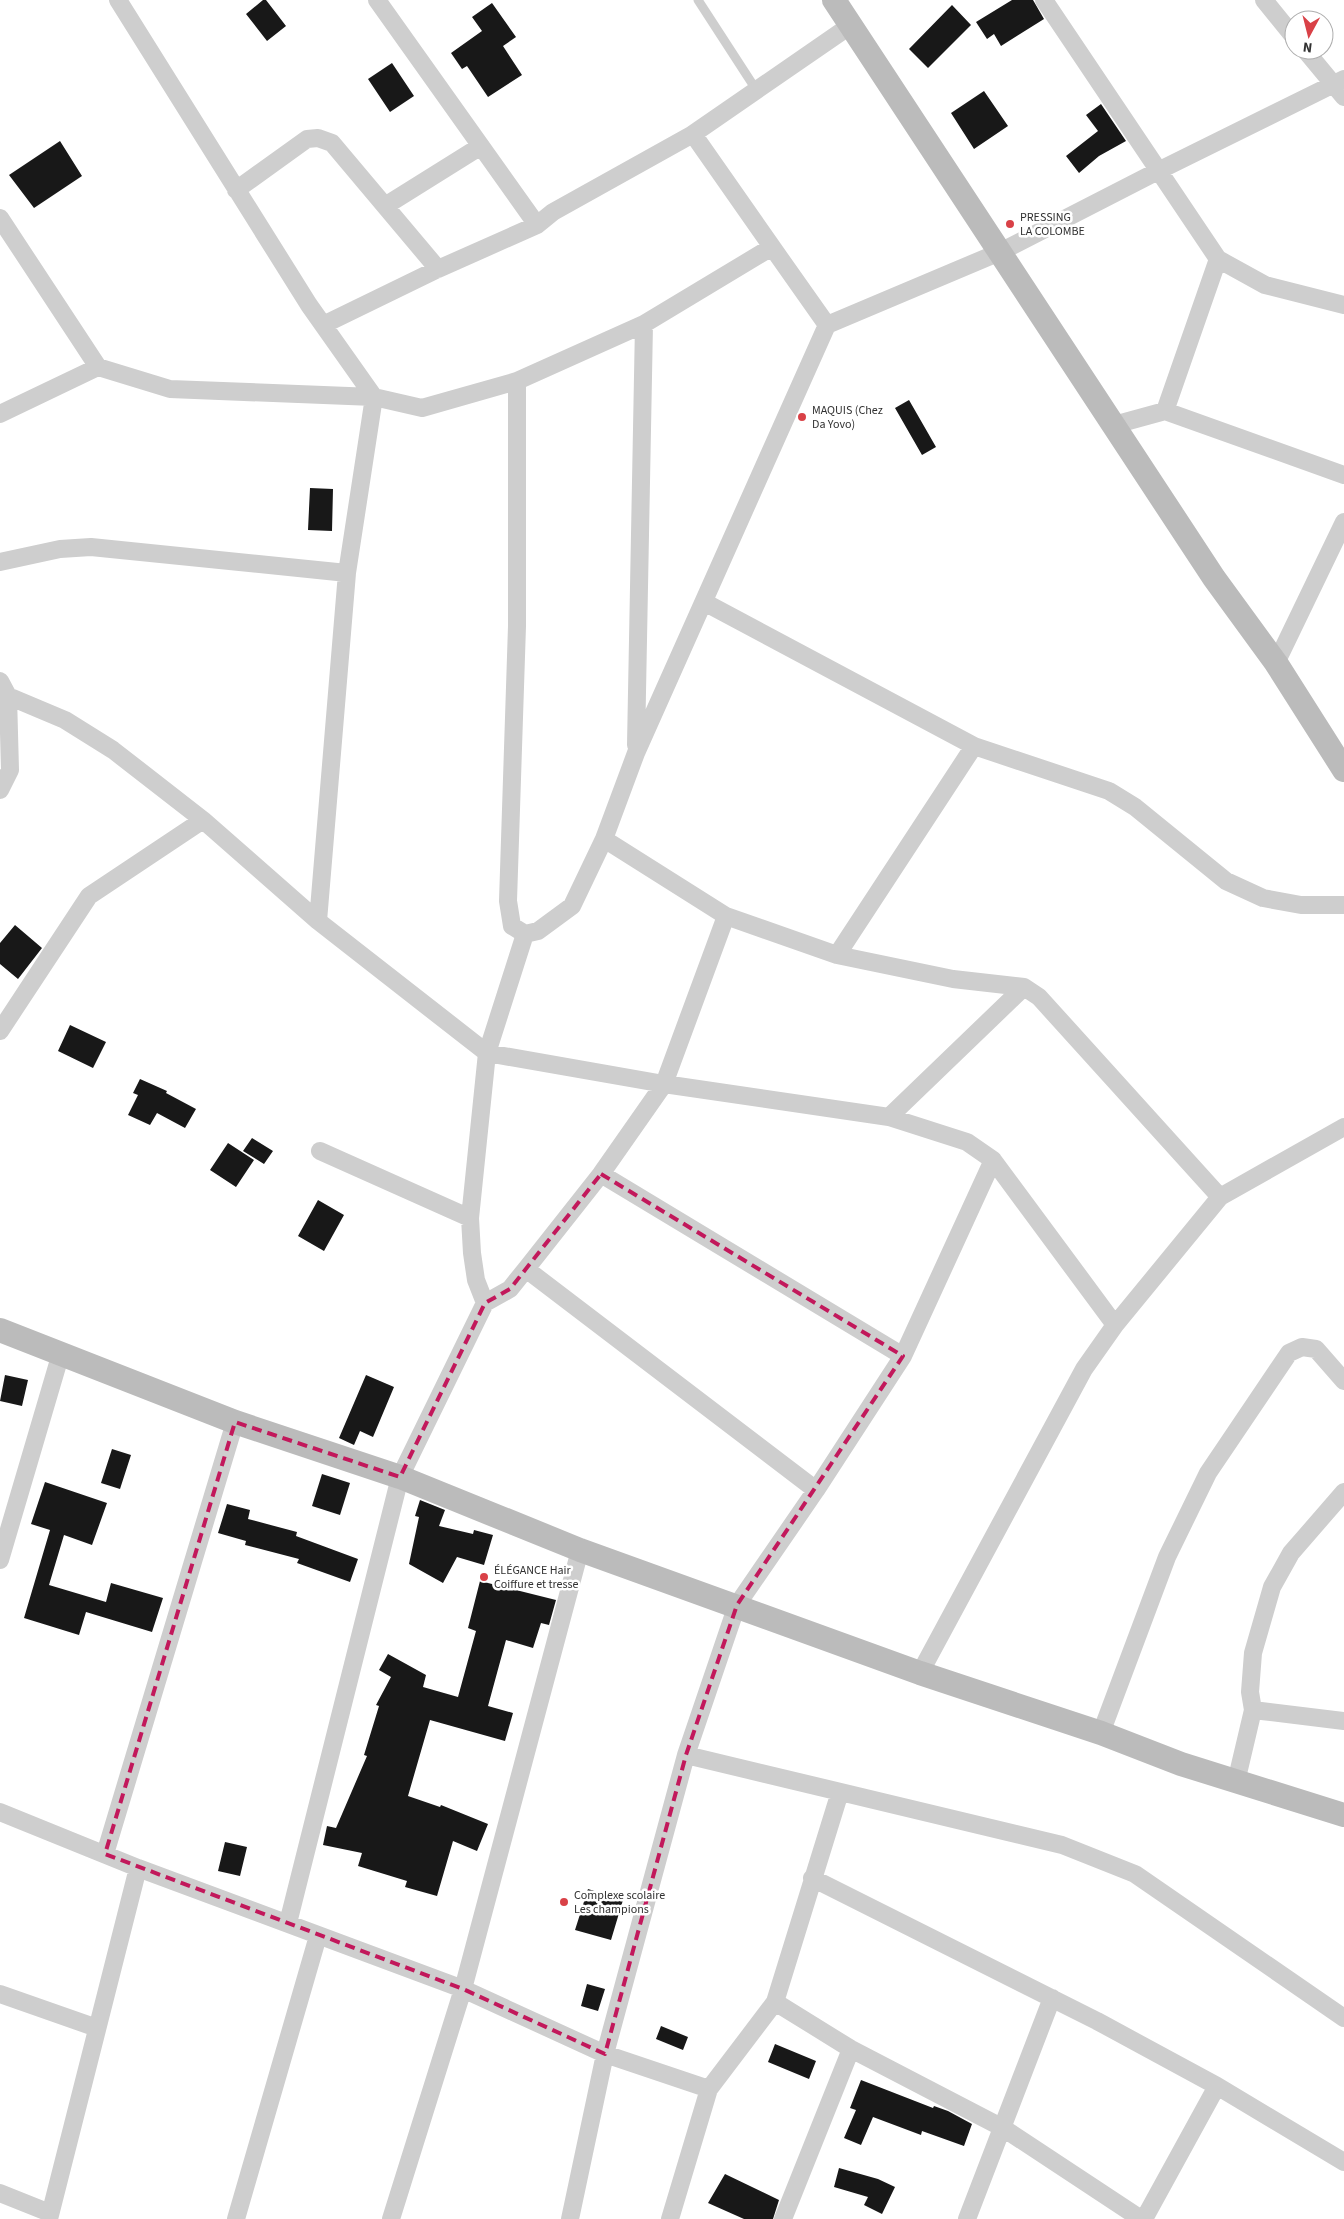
<svg xmlns="http://www.w3.org/2000/svg" width="1344" height="2219" font-family="'Source Sans 3',sans-serif">
<style>
.building{fill:#181818}
.lines{fill:none;stroke-linecap:round;stroke-linejoin:round}
.service{stroke:#cecece;stroke-width:9}
.minor{stroke:#cecece;stroke-width:18}
.secondary{stroke:#bbb;stroke-width:24}
.marked{fill:none;stroke:#c2185b;stroke-width:4;stroke-dasharray:10 6;stroke-linejoin:round}
.poi-dot{fill:#d94147;stroke:#fff;stroke-width:2}
.labels{text-anchor:middle;stroke-width:5;stroke-linejoin:round;paint-order:stroke}
.poi-label{font-size:12px;fill:#313131;stroke:#fff;text-anchor:start}
</style>
<rect width="100%" height="100%" fill="#fff"/>
<path class="building" d="M263,0H266L286,26L267,41L246,14Z
M1012,0H1033L1044,19L1001,46L994,34L987,39L976,22Z
M492,3L516,37L503,46L522,75L488,97L467,66L462,69L451,53L482,31L472,17Z
M952,5L971,25L928,68L909,49Z
M392,63L414,96L390,112L368,79Z
M984,91L1008,126L974,149L951,113Z
M1101,104L1126,141L1099,156L1079,173L1066,156L1098,131L1086,115Z
M60,141L82,176L34,208L9,175Z
M909,400L936,447L922,455L895,408Z
M310,488L333,489L332,531L308,530Z
M15,925L42,948L18,979L0,964V943Z
M70,1025L106,1042L93,1068L58,1051Z
M140,1079L167,1091L166,1093L196,1109L185,1128L157,1113L150,1125L128,1115L138,1095L133,1093Z
M252,1138L273,1151L264,1164L243,1151Z
M228,1143L254,1160L236,1187L210,1170Z
M318,1200L344,1215L324,1251L298,1236Z
M5,1375L28,1380L22,1406L0,1401Z
M366,1375L394,1387L373,1437L360,1431L354,1445L339,1438Z
M112,1449L131,1455L120,1489L101,1483Z
M322,1474L350,1483L340,1515L312,1506Z
M45,1482L107,1503L92,1545L64,1535L49,1585L106,1602L111,1583L163,1598L152,1632L86,1612L79,1635L24,1618L50,1530L31,1524Z
M420,1500L445,1510L439,1526L473,1534L474,1530L493,1535L484,1565L457,1557L443,1583L409,1564L419,1517L415,1516Z
M227,1504L250,1510L248,1519L297,1532L296,1536L358,1559L350,1582L297,1563L299,1559L245,1545L246,1541L218,1533Z
M480,1581L556,1600L549,1625L541,1623L533,1648L506,1640L488,1706L513,1713L505,1741L430,1720L408,1796L440,1807L441,1805L488,1824L477,1851L453,1841L437,1896L405,1887L407,1881L358,1866L362,1853L323,1845L327,1826L336,1828L367,1756L364,1755L379,1706L376,1705L391,1677L379,1670L388,1654L426,1675L423,1687L458,1697L476,1631L468,1628Z
M225,1842L247,1847L240,1876L218,1871Z
M588,1889L623,1900L611,1940L575,1930Z
M587,1984L605,1989L598,2011L581,2006Z
M661,2026L688,2037L683,2050L656,2039Z
M775,2044L816,2061L809,2079L768,2062Z
M861,2080L933,2108L934,2106L948,2111L972,2124L964,2146L922,2131L921,2135L873,2117L861,2145L844,2138L856,2110L850,2108Z
M839,2168L878,2179L895,2187L882,2214L864,2205L868,2197L834,2187Z
M725,2174L779,2200L773,2219H744L708,2203Z"/>
<g class="lines">
<path class="service" d="M698,0L757,91"/>
<path class="minor" d="M118,0L309,305L374,397L347,573L318,921
M377,0L537,225
M1044,0L1218,259L1265,285L1344,305
M1264,0L1294,37
M1305,50L1344,97
M693,134L772,247
M236,190L307,139L318,138L332,143L438,269
M385,206L481,146
M0,218L98,367
M323,325L438,269L537,225L553,212L693,134L851,25
M517,381V626L508,901L512,926L525,934L538,931L572,906L604,839L636,753L827,325L1000,252L1158,171L1344,79
M1165,411L1218,259
M0,414L98,367L170,389L374,397L422,408L517,381L644,324L772,247L827,325
M1114,425L1165,411L1344,475
M0,562L60,549L91,547L347,573
M704,602L974,746L1109,791L1135,807L1226,881L1263,898L1301,905H1344
M1276,663L1344,522
M0,681L8,696L65,720L113,750L203,820L318,921L487,1053L664,1084L889,1117L967,1142L993,1160L1115,1325
M636,745L644,324
M0,790L10,770L8,696
M604,839L726,916L837,955L953,979L1024,987L1039,997L1220,1197
M837,955L974,746
M0,1031L89,896L203,820
M889,1117L1024,987
M320,1151L470,1218
M601,1174L903,1356
M526,1269L816,1490
M485,1303L510,1289L526,1269L601,1174L664,1084L726,916
M0,1560L61,1353
M920,1673L1084,1369L1115,1325L1220,1197L1344,1127
M1253,1710L1344,1721
M1101,1733L1167,1557L1208,1473L1289,1353L1302,1347L1316,1349L1344,1381
M686,1755L1062,1845L1135,1874L1344,2018
M1236,1782L1253,1710L1250,1692L1253,1653L1272,1587L1291,1553L1344,1492
M0,1812L138,1868L463,1989L605,2054L709,2089
M105,1854L235,1422
M812,1878L1097,2021L1217,2086L1344,2162
M288,1923L400,1477L485,1303L476,1280L472,1253L470,1218L487,1053L525,934
M0,1994L97,2028
M775,2002L851,2049L1003,2128L1141,2219
M0,2193L50,2213
M49,2219L138,1868
M236,2219L318,1936
M391,2219L463,1989L580,1550
M570,2219L605,2054L686,1755L737,1605L816,1490L903,1356L993,1160
M670,2219L709,2089L775,2002L840,1792
M783,2219L851,2049
M967,2219L1052,1998
M1144,2219L1217,2086"/>
<path class="secondary" d="M834,0L1214,578L1276,663L1344,770
M0,1330L235,1422L400,1477L580,1550L920,1673L1101,1733L1181,1764L1344,1815"/>
</g>
<path class="marked" d="M601,1174L903,1356L737,1605L686,1755L605,2054L463,1989L105,1854L235,1422L400,1477L485,1303L510,1289Z"/>
<g class="poi-dot">
<circle cx="1010" cy="224" r="5"/>
<circle cx="802" cy="417" r="5"/>
<circle cx="484" cy="1577" r="5"/>
<circle cx="564" cy="1902" r="5"/>
</g>
<g class="labels">
<g class="poi-label">
<text x="1020" y="221">PRESSING<tspan x="1020" dy="14">LA COLOMBE</tspan></text>
<text x="812" y="414">MAQUIS (Chez<tspan x="812" dy="14">Da Yovo)</tspan></text>
<text x="494" y="1574">ÉLÉGANCE Hair<tspan x="494" dy="14">Coiffure et tresse</tspan></text>
<text x="574" y="1899">Complexe scolaire<tspan x="574" dy="14">Les champions</tspan></text>
</g>
</g>
<g transform="translate(1309 35) rotate(187)"><circle r="24" fill="#ffffff" stroke="#adadad"/>
<path d="M0-4L9 19L0 12L-9 19Z" fill="#d94147"/>
<text y="-8" font-size="14" font-weight="bold" text-anchor="middle" fill="#313131">N</text>
</g>
</svg>
